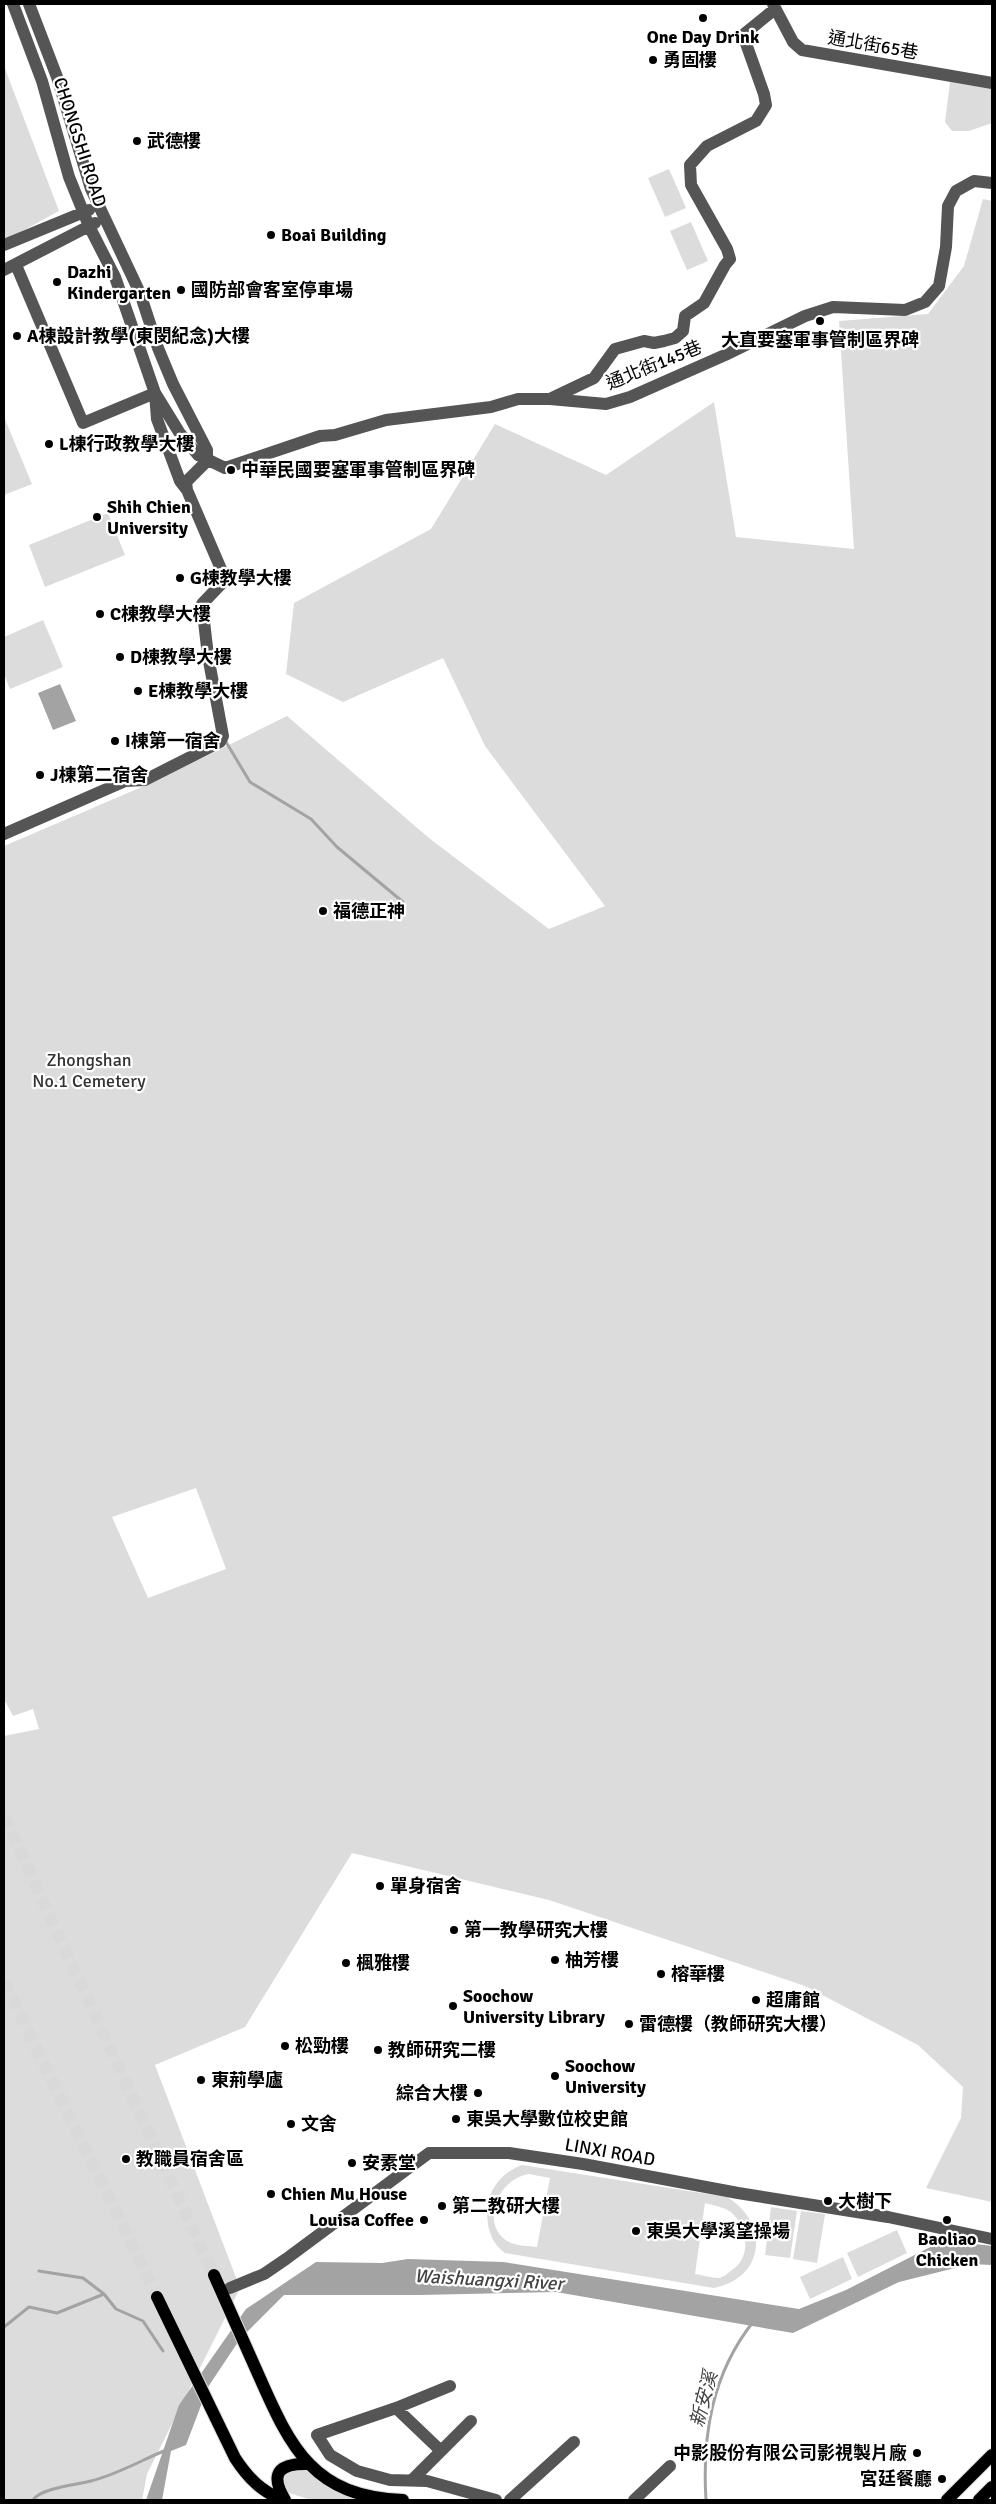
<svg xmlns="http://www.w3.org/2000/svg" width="996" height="2504" font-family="Signika,'Noto Sans TC',sans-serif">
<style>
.green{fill:#dcdcdc;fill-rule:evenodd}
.water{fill:#a3a3a3}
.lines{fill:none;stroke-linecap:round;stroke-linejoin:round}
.stream{stroke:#a3a3a3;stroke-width:3}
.major-tunnel{stroke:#d9d9d9;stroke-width:12;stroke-dasharray:12 6;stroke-linecap:butt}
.major-casing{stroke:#dbdbdb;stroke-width:14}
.minor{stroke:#555;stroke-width:12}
.major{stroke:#000;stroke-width:12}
.poi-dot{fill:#000;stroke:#fff;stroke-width:2}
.labels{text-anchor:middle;stroke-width:4.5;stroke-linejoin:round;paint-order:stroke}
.poi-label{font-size:18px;font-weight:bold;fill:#000;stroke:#fff;text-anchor:start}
.street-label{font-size:18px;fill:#000;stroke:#fff}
.park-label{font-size:18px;fill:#333;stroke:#fff}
.water-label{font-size:19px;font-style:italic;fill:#444;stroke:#fff}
</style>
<rect width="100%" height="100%" fill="#fff"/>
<path class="green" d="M4,66L59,211L4,241Z
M950,82L992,89V123L969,131H952L945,122Z
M669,169L686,208L665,217L648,178Z
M983,199L992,201V2202L926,2188L961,2118L963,2087L918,2045L805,1986L549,1900L352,1853L245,2027L155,2065L240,2288L147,2474L142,2500H4V1736L39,1729L33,1709L13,1716L4,1699V846L158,780L287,716L429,838L549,929L605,906L485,746L443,658L343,702L286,674L294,603L431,529L495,424L606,475L714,402L736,537L854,549L839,321L928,314L964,266ZM196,1488L226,1569L148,1598L112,1517Z
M691,222L708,261L687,270L670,231Z
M4,417L32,484L4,495Z
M108,513L125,555L45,587L29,545Z
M43,620L63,667L10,689L4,674V637Z
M522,2165L727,2197C770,2223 765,2278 714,2288L505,2253C495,2246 490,2236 488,2224C484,2196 496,2175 522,2165ZM529,2174L550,2178L537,2247C529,2246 516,2246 509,2242C479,2226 497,2179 529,2174ZM705,2203C715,2206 727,2207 734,2215C748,2230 751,2258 732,2270C728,2273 724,2277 719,2278C711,2278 703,2275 695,2274Z
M771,2207L797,2211L790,2258L765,2255Z
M801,2211L825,2214L817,2263L793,2259Z
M897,2230L907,2253L858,2277L847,2253Z
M843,2257L852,2279L810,2299L800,2277Z
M304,2469L322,2483L356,2500H311L283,2491L282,2473Z"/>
<path class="water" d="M60,684L76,721L53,730L38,693Z
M944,2240L992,2246V2265L971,2264L899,2282L793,2333L556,2292L420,2295H284L240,2339L208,2387L186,2445L171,2451L162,2500H146L179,2405L246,2309L316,2262L382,2263L408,2259L503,2262L799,2309L846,2290Z"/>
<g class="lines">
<path class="stream" d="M226,742L250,782L311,819L337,847L403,902
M39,2271L83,2278L104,2294
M4,2327L29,2307L57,2313L104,2294L116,2309L143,2321L163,2351
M33,2500C41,2488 76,2485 91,2481C116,2475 142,2460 166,2450
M706,2500C702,2435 712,2374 753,2322"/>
<path class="major-tunnel" d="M4,1816L214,2275
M4,1981L157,2297"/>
<defs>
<path id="major" d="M214,2275C229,2308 244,2342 259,2376C291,2449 314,2497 403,2500
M157,2297L235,2458C248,2478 261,2491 283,2500
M285,2500C269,2473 279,2463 309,2464
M947,2500L992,2455
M979,2500L992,2487"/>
</defs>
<use href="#major" class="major-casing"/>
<path class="minor" d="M13,4L42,81L69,177L89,226L115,277L155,393L179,432L198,455L225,468L320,436L335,435L386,420L491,407L518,399H550L606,404L630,397L725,355L805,316L833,307L905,310L925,302L939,286L946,247L948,206L956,191L974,181L992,183
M29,4L57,77L91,189L140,293L158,348L173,384L207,450V461
M773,4L793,42L802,50L992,83
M4,245L89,210
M16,265L83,423L155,393L157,419L180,481L187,490
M4,270L95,223
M552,398L594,378L615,349L644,341L654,343L664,341L675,338L683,331L685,316L704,303L725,265L730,259L727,249L691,185L690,165L707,146L756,121L766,105L764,94L743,35L775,9
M4,834L125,781L145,780L220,742L223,736L208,656L202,604L223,582L224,576L187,490L186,482L207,461
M230,2288L264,2274L286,2259L429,2153H509L583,2164L738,2193L888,2217L992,2239
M450,2386L396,2408L317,2435L330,2455L357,2471L390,2480L427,2481L496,2500
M396,2408L441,2451
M412,2480L471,2421
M510,2500L574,2442
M634,2500L670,2466"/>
<use href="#major" class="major"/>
</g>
<g class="poi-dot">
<circle cx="703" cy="18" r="5"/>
<circle cx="653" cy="60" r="5"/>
<circle cx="137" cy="141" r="5"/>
<circle cx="271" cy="235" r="5"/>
<circle cx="57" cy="282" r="5"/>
<circle cx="181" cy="290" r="5"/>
<circle cx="820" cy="321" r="5"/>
<circle cx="17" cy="336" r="5"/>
<circle cx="49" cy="444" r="5"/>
<circle cx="231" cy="470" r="5"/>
<circle cx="97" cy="517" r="5"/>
<circle cx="180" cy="578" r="5"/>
<circle cx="100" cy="614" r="5"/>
<circle cx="120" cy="657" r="5"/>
<circle cx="138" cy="691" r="5"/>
<circle cx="115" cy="741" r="5"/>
<circle cx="40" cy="775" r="5"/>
<circle cx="323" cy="911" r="5"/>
<circle cx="380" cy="1886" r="5"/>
<circle cx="454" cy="1930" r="5"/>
<circle cx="555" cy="1960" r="5"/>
<circle cx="346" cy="1963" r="5"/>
<circle cx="661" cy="1974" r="5"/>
<circle cx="756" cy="2000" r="5"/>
<circle cx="453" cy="2006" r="5"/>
<circle cx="629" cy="2024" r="5"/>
<circle cx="285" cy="2046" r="5"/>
<circle cx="378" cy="2050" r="5"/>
<circle cx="555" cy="2076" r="5"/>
<circle cx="201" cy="2080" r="5"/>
<circle cx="478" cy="2093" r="5"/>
<circle cx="456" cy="2119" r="5"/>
<circle cx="291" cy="2124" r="5"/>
<circle cx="126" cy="2159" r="5"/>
<circle cx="352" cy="2163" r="5"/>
<circle cx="271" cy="2194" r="5"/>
<circle cx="828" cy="2201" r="5"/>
<circle cx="442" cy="2206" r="5"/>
<circle cx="424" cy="2220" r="5"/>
<circle cx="947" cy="2220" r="5"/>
<circle cx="636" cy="2231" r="5"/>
<circle cx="917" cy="2453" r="5"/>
<circle cx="942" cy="2479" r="5"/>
</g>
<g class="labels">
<g class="poi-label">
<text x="703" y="43" text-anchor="middle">One Day Drink</text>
<text x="663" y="66">勇固樓</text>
<text x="147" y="147">武德樓</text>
<text x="281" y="241">Boai Building</text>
<text x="67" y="278">Dazhi<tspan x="67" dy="21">Kindergarten</tspan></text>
<text x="191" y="296">國防部會客室停車場</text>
<text x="27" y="342">A棟設計教學(東閔紀念)大樓</text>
<text x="820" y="346" text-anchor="middle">大直要塞軍事管制區界碑</text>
<text x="59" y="450">L棟行政教學大樓</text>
<text x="241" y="476">中華民國要塞軍事管制區界碑</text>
<text x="107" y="513">Shih Chien<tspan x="107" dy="21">University</tspan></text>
<text x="190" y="584">G棟教學大樓</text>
<text x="110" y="620">C棟教學大樓</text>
<text x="130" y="663">D棟教學大樓</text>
<text x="148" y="697">E棟教學大樓</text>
<text x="125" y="747">I棟第一宿舍</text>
<text x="50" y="781">J棟第二宿舍</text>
<text x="333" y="917">福德正神</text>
<text x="390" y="1892">單身宿舍</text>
<text x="464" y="1936">第一教學研究大樓</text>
<text x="565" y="1966">柚芳樓</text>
<text x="356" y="1969">楓雅樓</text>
<text x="671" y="1980">榕華樓</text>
<text x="463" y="2002">Soochow<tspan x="463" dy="21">University Library</tspan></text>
<text x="766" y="2006">超庸館</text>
<text x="639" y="2030">雷德樓（教師研究大樓）</text>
<text x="295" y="2052">松勁樓</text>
<text x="388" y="2056">教師研究二樓</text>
<text x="565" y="2072">Soochow<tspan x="565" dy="21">University</tspan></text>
<text x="211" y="2086">東荊學廬</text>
<text x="468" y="2099" text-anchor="end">綜合大樓</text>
<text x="466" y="2125">東吳大學數位校史館</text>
<text x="301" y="2130">文舍</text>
<text x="136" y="2165">教職員宿舍區</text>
<text x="362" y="2169">安素堂</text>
<text x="281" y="2200">Chien Mu House</text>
<text x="838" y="2207">大樹下</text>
<text x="452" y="2212">第二教研大樓</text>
<text x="414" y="2226" text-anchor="end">Louisa Coffee</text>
<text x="646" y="2237">東吳大學溪望操場</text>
<text x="947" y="2245" text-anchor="middle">Baoliao<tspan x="947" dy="21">Chicken</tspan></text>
<text x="907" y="2459" text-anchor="end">中影股份有限公司影視製片廠</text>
<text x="932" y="2485" text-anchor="end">宮廷餐廳</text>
</g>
<g class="street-label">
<text transform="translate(873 45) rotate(10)" y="6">通北街65巷</text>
<text transform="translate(80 142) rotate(72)" y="6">CHONGSHI ROAD</text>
<text transform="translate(654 365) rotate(-22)" y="6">通北街145巷</text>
<text transform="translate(610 2152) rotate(10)" y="6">LINXI ROAD</text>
</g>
<g class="park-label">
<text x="89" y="1066">Zhongshan<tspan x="89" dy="21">No.1 Cemetery</tspan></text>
</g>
<g class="water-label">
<text transform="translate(489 2279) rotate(3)" y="7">Waishuangxi River</text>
<text transform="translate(703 2399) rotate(-75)" y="7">新安溪</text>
</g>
</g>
<rect width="996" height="2504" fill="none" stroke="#000000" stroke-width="10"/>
</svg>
